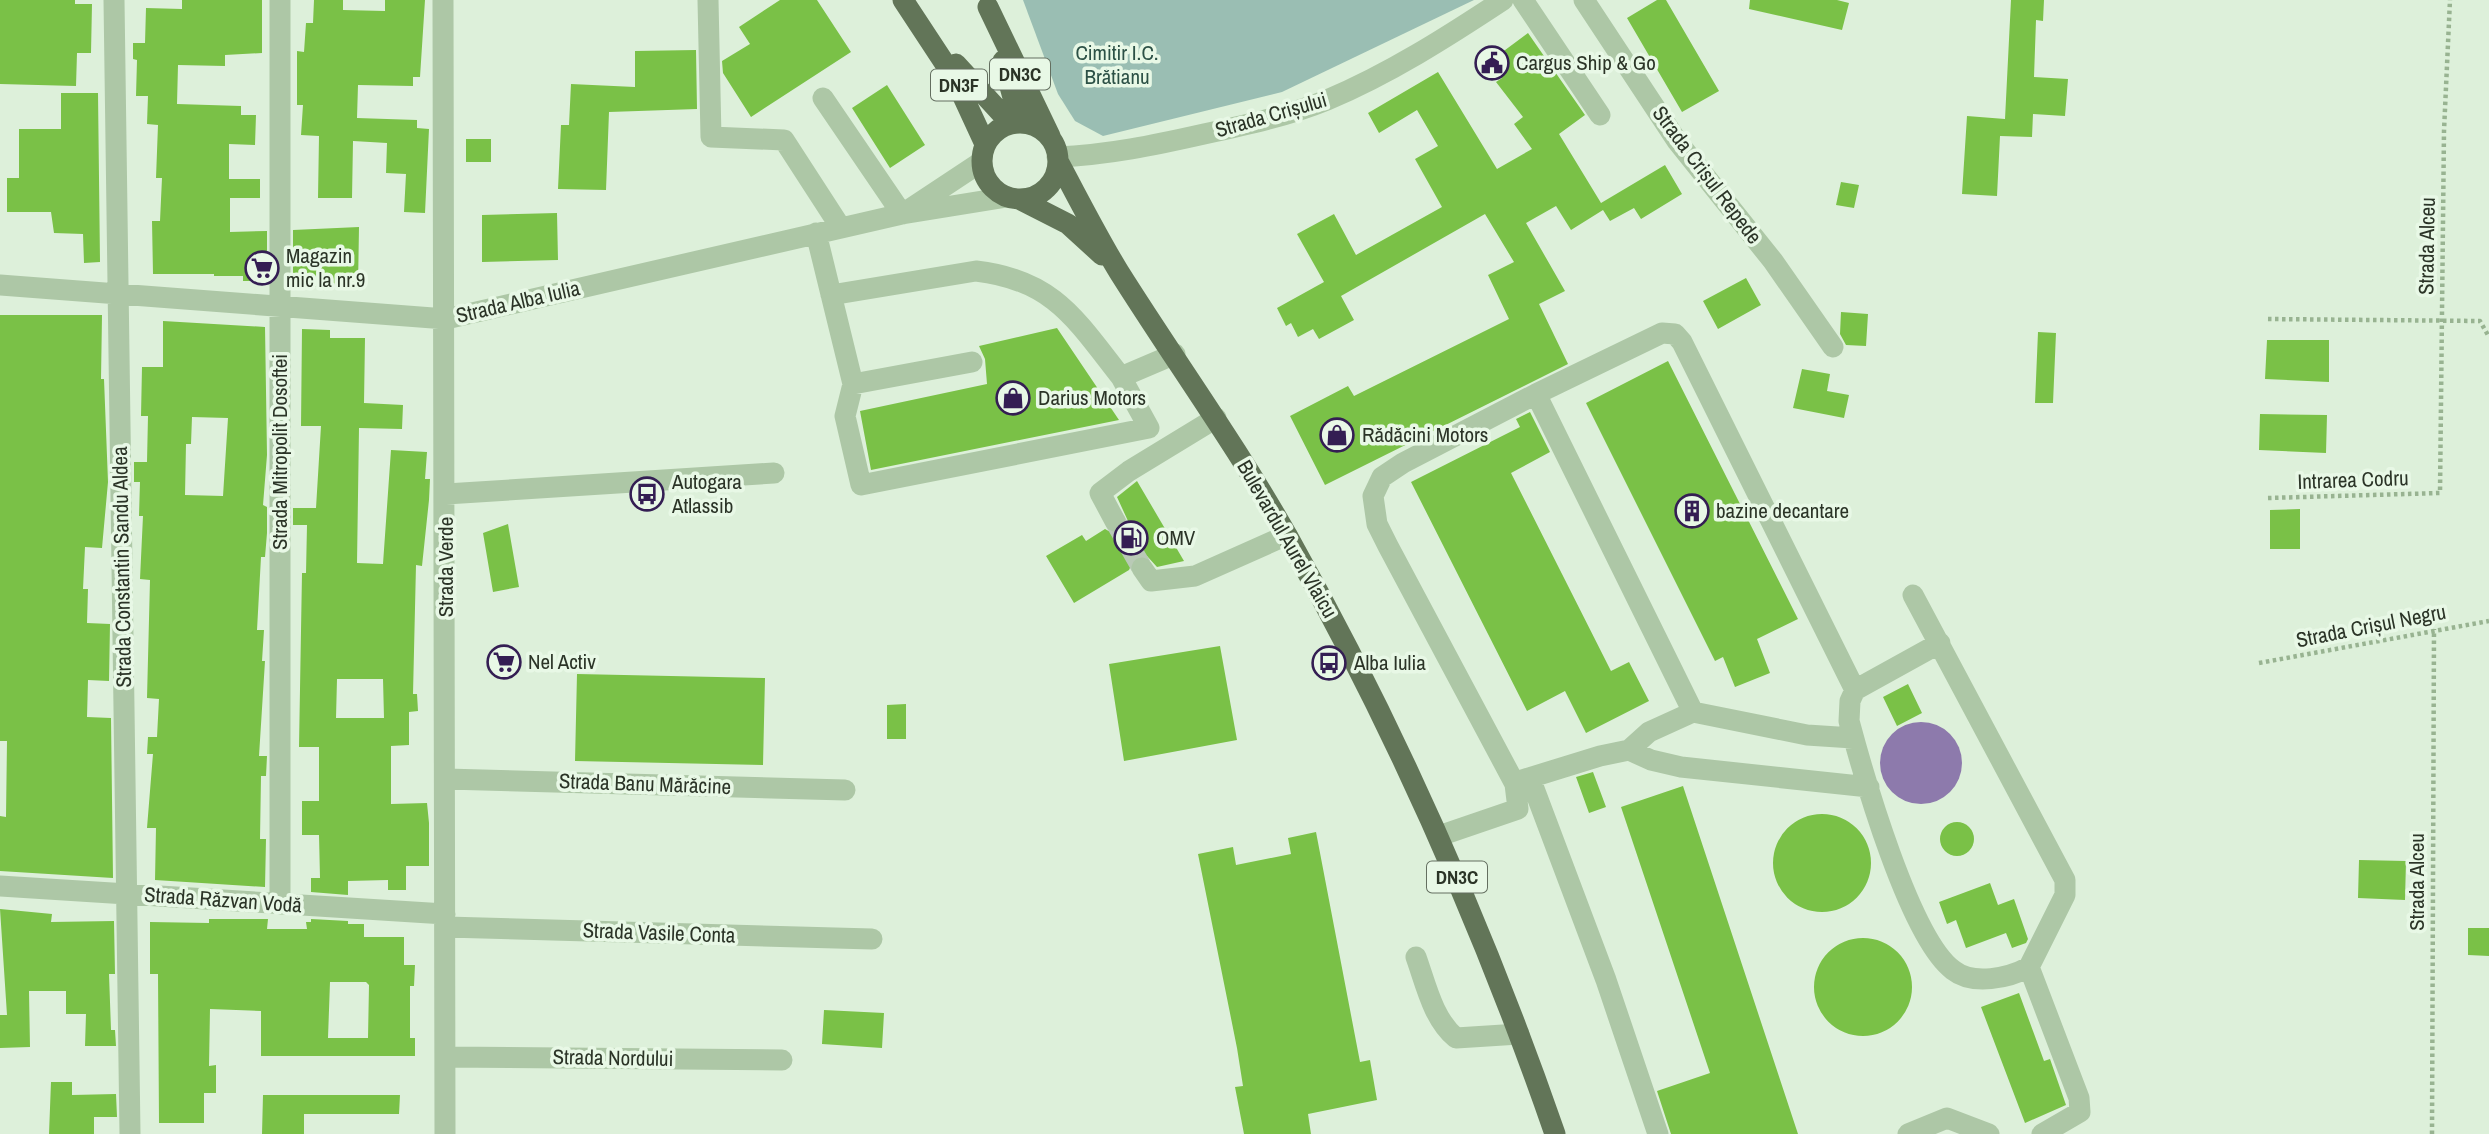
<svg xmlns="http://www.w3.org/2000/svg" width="2489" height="1134" font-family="'Archivo Narrow',sans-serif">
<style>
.green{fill:#9abeb3}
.water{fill:#8d7aac}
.building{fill:#7ac147;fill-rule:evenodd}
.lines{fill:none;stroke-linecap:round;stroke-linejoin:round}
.minor-tunnel{stroke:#b9cab6;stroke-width:21;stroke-dasharray:21 10;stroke-linecap:butt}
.path{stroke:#98b391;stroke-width:4.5;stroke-dasharray:3.5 3.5;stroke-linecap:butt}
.minor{stroke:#adc7a6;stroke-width:21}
.major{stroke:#627558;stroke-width:21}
.labels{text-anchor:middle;stroke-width:7;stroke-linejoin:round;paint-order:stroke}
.shield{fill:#e8f8e6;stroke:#646f60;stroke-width:2}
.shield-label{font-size:19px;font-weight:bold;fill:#2b3427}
.park-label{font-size:21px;fill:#2c5146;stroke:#e8f8e6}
.poi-label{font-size:21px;fill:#2b3427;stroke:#e8f8e6;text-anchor:start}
.street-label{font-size:21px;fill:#2b3427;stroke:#e8f8e6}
</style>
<rect width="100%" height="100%" fill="#ddf0da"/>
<path class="green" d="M1023,0H1474L1282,92L1103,136L1075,121L1058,94Z"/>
<path class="water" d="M1880 763a41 41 0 1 1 82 0a41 41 0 1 1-82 0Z"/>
<path class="building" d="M0,0H75V4H92L91,53H77L76,86L0,84Z
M182,0H262V53L225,55V66L178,65L177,104L241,106V115H256L255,145L229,144V179H260V198H230V232L267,231V281H243V276H214V274H153L152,221H160L162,178H156L158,125L147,124L148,96H136L137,60L133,59V43H145L146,8L182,9Z
M314,0H343V10L385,11V0H425L420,77H413V86L358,85L357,118L417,120V128L429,129L425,213L404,212L406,174L386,173L387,143L353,141L352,198H318L319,136L301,135L303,105H297V51L304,52L306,23H313Z
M780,0H817L851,52L751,117L723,73L722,61L750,44L739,27Z
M1657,0H1666L1719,91L1682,112L1627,18Z
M1750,0H1837L1849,3L1842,30L1749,9Z
M2011,0H2044L2043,21L2036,20L2034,77L2068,79L2065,116L2033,114L2032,137L2000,136L1997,196L1962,194L1967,116L2005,119Z
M1528,33L1585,115L1559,134L1601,203L1665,165L1682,194L1641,219L1634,208L1610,221L1603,210L1571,230L1556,206L1526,223L1565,291L1539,304L1568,364L1325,485L1290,416L1348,386L1354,396L1509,319L1488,275L1514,262L1485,214L1341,296L1354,320L1319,339L1313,329L1298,337L1291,323L1286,326L1277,308L1324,282L1297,234L1334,214L1356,255L1442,207L1415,159L1438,146L1417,110L1379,133L1368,113L1438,72L1497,169L1532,149L1514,124L1523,117L1496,82L1502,78L1489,62Z
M696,50L697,109L609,112L606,190L558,189L561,125H569L571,84L635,87V51Z
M887,85L925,145L890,168L852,108Z
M61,93H98L100,262L84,263L83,234L54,233L51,212H7V178H19V129H61Z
M466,139H491V162H466Z
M1841,182L1859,185L1854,208L1836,205Z
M557,213L558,260L482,262V215Z
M359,227L358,287H293V230Z
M1746,278L1761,305L1718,329L1703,301Z
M1841,312L1868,314L1866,346L1846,345L1840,334Z
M0,315H102L101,379H104L108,482L102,548L85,547L83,589H88L87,623L110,624L109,681L88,680L87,717L111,718L113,878L0,871V816L6,817L7,741H0Z
M163,321L265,327L267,455L263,505L267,507V533L265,557H261L257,630H264L262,661H265L259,756H267L266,776H261L260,839H266L265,887L155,880L156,828H147L153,754H147L148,737H157L159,699L147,698L150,580L140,579L143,516H139L140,482H134V462H147L148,416H141L142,367H163ZM192,417L228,418L223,496L185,495L186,444H191Z
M1057,328L1119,420L871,470L860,411L987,384L985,359L979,346Z
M302,329L330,330V338H365L364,403L403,405L402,429L359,428L357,563L383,564L391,450L427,452L425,479H430L429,500L422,566L416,565L413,694H417L418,711L409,712V745L391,746V804L427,803L429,823V866H406V890H388V880L348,881V895L311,892V878H320L319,835H302V801H319V747H299L302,573H306L307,525H293V508H316L321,426H301ZM337,679H383L384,718H336Z
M2038,332L2056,333L2053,403H2035Z
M2267,340H2329V382L2265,379Z
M1668,361L1798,619L1757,639L1770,673L1735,687L1723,657L1715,661L1586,403Z
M1802,369L1830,374L1827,391L1849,395L1844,418L1793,408Z
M1530,412L1550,452L1511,473L1611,671L1629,662L1649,701L1586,733L1565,691L1527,711L1411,482L1520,427L1516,419Z
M2260,414L2327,415L2326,453L2259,450Z
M1137,481L1184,561L1157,567L1147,556L1135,557L1129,570L1074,603L1046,556L1082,535L1086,541L1105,529L1114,534L1122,532L1128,521L1117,497Z
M2300,509V549H2270V510Z
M508,524L519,587L493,592L483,533Z
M1220,646L1237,740L1124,761L1109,664Z
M577,674L765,678L763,765L575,761Z
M1908,684L1922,713L1897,726L1883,697Z
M906,704V739H887V705Z
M1593,772L1606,807L1589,813L1576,777Z
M1683,786L1798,1134H1671L1657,1091L1710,1073L1621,807Z
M1773 863a49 49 0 1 1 98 0a49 49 0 1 1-98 0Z
M1940 839a17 17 0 1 1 34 0a17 17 0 1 1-34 0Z
M1316,832L1360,1062L1370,1060L1377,1100L1308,1114L1311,1134H1244L1235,1087L1243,1086L1237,1048L1198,854L1233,847L1236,865L1291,854L1288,838Z
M2359,860L2406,861L2405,900L2358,898Z
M1990,883L1998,905L2014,899L2028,939L2026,943L2012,948L2006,933L1966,948L1956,920L1947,924L1939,902Z
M0,909L52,914L51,922L114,921L115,974H109L111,1030H115L116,1046H85L86,1014H66V991H29L30,1047L0,1048V1015H7Z
M209,919H268L267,929H307L306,922H311V919L348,921V924H364V937H404V965H415L414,986H410V1038H415V1056H261V1011L210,1009L209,1066L216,1065V1093H204V1123H159L158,974H150V922L209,923ZM330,982H366L369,985L368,1038H328Z
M2468,928H2489V956L2468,955Z
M1814 987a49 49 0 1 1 98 0a49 49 0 1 1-98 0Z
M2019,993L2044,1061L2050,1059L2066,1105L2025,1123L1981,1007Z
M824,1010L884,1013L882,1048L822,1044Z
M51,1082H72V1095L116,1094L117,1117H94V1134H49Z
M263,1095H400L399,1114H304V1134H262Z"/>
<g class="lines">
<path class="minor-tunnel" d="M1115,521L1142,568"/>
<path class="path" d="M2268,319L2480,321L2489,337
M2268,498L2440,493L2444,131L2450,0
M2259,663L2489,621
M2432,1134L2434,629"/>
<path class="minor" d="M114,0L130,1134
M443,0L445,1134
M708,0L711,137L784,140L841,228
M1523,0L1600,115
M1584,0L1677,141L1773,261L1833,347
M823,98L902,214
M1057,157C1108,155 1155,145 1204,134C1246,125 1288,116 1327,100C1389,74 1447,37 1503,0
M910,209L981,162
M816,233L853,384L972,362
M0,285L446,319L902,214L1007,197
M831,295L976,271C1054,280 1076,320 1121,377L1175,354
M853,384L845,416L861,485L1149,428L1121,377
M446,494L774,473
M1115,521L1100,493L1129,471L1216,418
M1142,568L1151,581L1195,576L1287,535
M1913,595L2065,880V895L2029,967
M1940,643L1855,690L1850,701L1849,721C1864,777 1910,938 1953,970C1973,986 2009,978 2029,967L2079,1098L2080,1112L2042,1134
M1693,712L1536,394L1662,333L1675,334L1682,342L1855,690
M1629,750L1649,732L1693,712L1807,735L1853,738
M1530,778L1606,980L1658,1134
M446,779L845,790
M1515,784L1388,546L1377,524L1373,496L1382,477L1403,463L1536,394
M1439,836L1518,809L1515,784L1519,781L1600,756L1629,750L1651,760L1681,767L1869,787
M0,886L445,914
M280,904V0
M446,927L872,939
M1416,957C1426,985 1433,1019 1456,1038L1519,1034
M445,1057L782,1060
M1908,1134L1947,1118L1989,1134"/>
<path class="major" d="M903,0L955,79L985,144
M988,7L1050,136
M1003,61L1020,123
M956,64L1011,124
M982 161a38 38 0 1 1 76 0a38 38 0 1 1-76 0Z
M1058,161C1078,198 1097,236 1119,272C1175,361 1236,445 1288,537C1395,728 1483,926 1555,1134
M1019,199L1068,224L1102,255"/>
</g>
<defs>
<symbol id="civic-ring" viewBox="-11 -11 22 22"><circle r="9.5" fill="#e8f8e6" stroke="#341e53" stroke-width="1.5"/><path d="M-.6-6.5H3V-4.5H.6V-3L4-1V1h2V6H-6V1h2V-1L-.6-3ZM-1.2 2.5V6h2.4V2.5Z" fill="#341e53"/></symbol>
<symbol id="supermarket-ring" viewBox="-11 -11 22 22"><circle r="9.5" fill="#e8f8e6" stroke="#341e53" stroke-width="1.5"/><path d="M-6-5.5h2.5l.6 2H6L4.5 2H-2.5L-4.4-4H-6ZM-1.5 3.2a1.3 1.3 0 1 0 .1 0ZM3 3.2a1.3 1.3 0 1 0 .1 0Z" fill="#341e53"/></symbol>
<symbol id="shop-ring" viewBox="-11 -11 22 22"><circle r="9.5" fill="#e8f8e6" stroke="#341e53" stroke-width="1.5"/><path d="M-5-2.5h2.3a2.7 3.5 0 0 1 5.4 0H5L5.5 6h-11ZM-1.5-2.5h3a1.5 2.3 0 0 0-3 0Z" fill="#341e53"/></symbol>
<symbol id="bus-ring" viewBox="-11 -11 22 22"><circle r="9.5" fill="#e8f8e6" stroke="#341e53" stroke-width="1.5"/><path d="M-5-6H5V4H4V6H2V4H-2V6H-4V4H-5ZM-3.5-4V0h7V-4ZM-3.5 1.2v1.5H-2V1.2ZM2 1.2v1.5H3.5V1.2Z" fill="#341e53"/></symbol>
<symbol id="building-ring" viewBox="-11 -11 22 22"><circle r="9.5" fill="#e8f8e6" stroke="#341e53" stroke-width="1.5"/><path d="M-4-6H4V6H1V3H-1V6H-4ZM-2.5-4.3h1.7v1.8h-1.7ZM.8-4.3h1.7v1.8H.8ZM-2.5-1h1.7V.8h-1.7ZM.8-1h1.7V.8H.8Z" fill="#341e53"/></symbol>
<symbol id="fuel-ring" viewBox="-11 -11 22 22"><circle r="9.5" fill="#e8f8e6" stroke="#341e53" stroke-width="1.5"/><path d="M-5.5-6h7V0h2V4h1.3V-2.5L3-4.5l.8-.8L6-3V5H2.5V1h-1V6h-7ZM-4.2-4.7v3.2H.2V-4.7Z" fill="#341e53"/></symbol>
</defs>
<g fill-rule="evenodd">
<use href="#civic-ring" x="1473" y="44" width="38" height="38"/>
<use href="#supermarket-ring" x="243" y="249" width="38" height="38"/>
<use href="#shop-ring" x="994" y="379" width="38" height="38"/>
<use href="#shop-ring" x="1318" y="416" width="38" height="38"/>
<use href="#bus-ring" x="628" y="475" width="38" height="38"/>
<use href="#building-ring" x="1673" y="492" width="38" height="38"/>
<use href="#fuel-ring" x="1112" y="519" width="38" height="38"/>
<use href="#supermarket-ring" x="485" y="643" width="38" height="38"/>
<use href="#bus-ring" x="1310" y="644" width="38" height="38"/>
</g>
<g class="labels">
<g class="shield">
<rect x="990" y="58.5" width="60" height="31" rx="5"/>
<rect x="931" y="69.5" width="56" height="31" rx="5"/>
<rect x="1427" y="861.5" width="60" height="31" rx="5"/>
</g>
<g class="shield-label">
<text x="1020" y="81">DN3C</text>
<text x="959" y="92">DN3F</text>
<text x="1457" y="884">DN3C</text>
</g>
<g class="park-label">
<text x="1117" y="60">Cimitir I.C.<tspan x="1117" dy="24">Brătianu</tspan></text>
</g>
<g class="poi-label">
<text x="1516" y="70">Cargus Ship &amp; Go</text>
<text x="286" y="263">Magazin<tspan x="286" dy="24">mic la nr.9</tspan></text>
<text x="1038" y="405">Darius Motors</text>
<text x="1362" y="442">Rădăcini Motors</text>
<text x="672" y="489">Autogara<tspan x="672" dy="24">Atlassib</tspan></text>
<text x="1716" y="518">bazine decantare</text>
<text x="1156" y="545">OMV</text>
<text x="528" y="669">Nel Activ</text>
<text x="1354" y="670">Alba Iulia</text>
</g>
<g class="street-label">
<text transform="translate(1271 115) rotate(-16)" y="7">Strada Crișului</text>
<text transform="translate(1707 175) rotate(53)" y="7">Strada Crișul Repede</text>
<text transform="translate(2427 246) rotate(-89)" y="7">Strada Alceu</text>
<text transform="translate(518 302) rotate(-13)" y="7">Strada Alba Iulia</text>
<text transform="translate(280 452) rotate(-90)" y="7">Strada Mitropolit Dosoftei</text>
<text transform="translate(2353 480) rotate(-2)" y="7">Intrarea Codru</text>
<text transform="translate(1287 539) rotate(60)" y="7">Bulevardul Aurel Vlaicu</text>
<text transform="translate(122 567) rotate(-91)" y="7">Strada Constantin Sandu Aldea</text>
<text transform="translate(446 567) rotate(-90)" y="7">Strada Verde</text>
<text transform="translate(2371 626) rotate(-11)" y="7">Strada Crișul Negru</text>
<text transform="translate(645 784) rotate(2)" y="7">Strada Banu Mărăcine</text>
<text transform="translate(2417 882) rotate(-90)" y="7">Strada Alceu</text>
<text transform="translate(223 900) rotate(4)" y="7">Strada Răzvan Vodă</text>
<text transform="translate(659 933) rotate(2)" y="7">Strada Vasile Conta</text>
<text transform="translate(613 1058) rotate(1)" y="7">Strada Nordului</text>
</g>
</g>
</svg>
